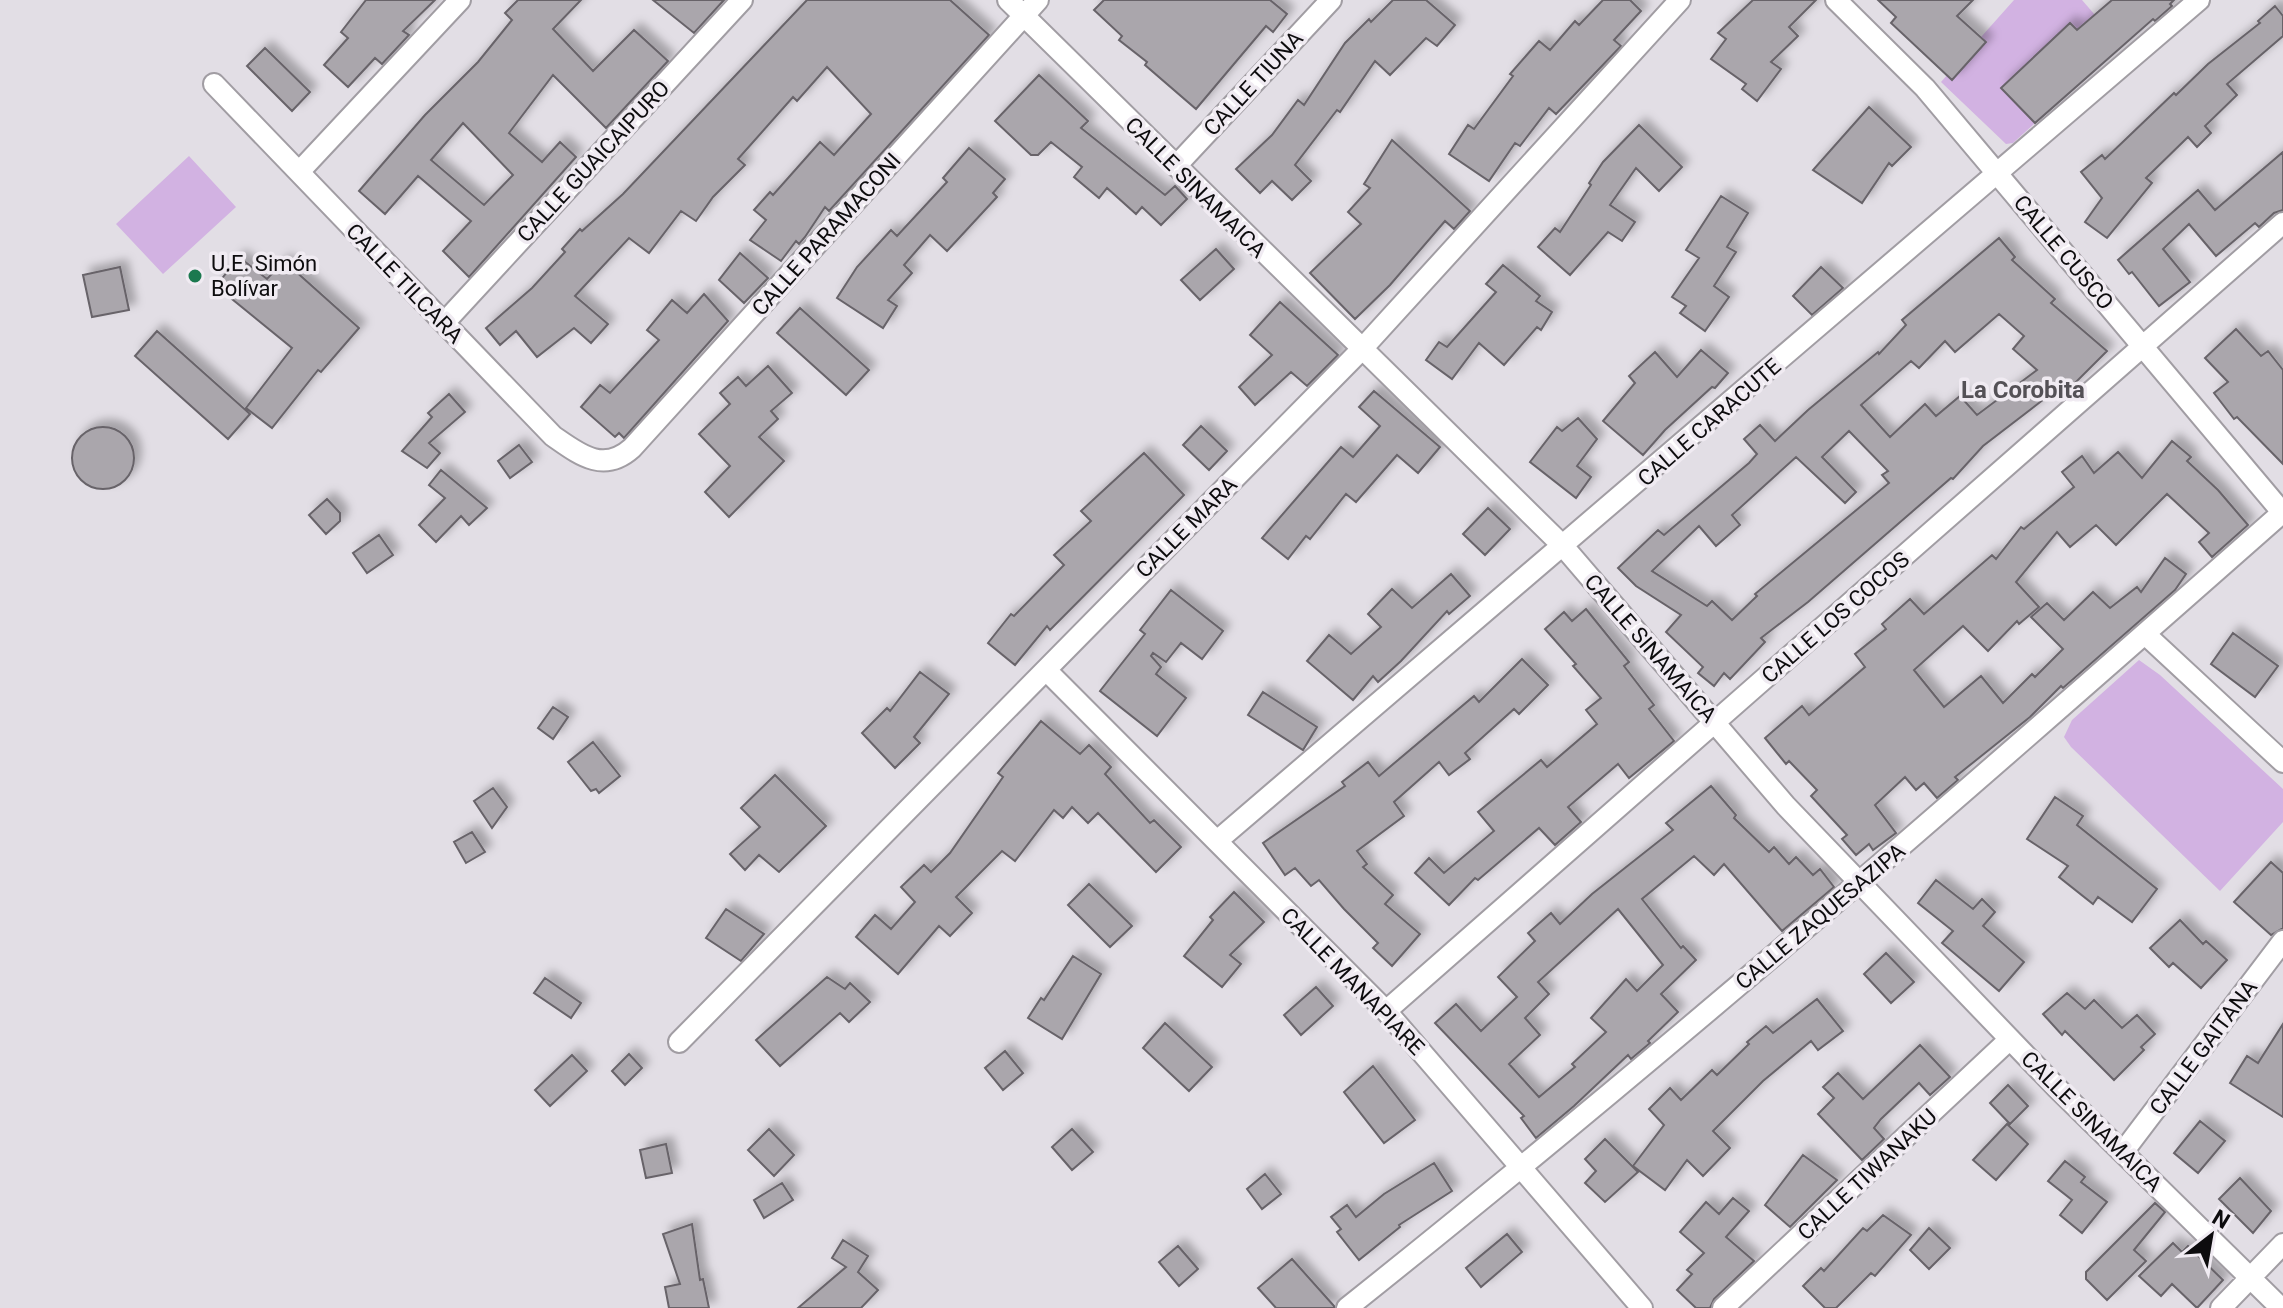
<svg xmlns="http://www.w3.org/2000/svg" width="2283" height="1308" font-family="Roboto,sans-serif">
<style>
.green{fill:#d2b2e2}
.building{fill:#aaa6ac;stroke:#676369;stroke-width:2;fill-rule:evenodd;filter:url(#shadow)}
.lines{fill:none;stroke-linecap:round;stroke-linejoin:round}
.minor-casing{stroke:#a19da3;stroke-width:24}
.minor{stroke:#fff;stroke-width:20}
.poi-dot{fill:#1b794f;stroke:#f0ebf2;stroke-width:3}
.labels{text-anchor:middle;stroke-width:7;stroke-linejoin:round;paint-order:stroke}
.street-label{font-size:22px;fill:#0d0c0e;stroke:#f0ebf2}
.poi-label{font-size:22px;fill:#0d0c0e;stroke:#f0ebf2;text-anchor:start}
.neighbourhood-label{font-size:24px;font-weight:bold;fill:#545156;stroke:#f0ebf2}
</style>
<defs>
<filter id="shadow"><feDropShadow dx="7" dy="-7" stdDeviation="4" flood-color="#0004"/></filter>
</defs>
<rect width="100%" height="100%" fill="#e2dee5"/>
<path class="green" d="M2014,0H2082L2121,45L2013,143L2006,144L1941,82Z
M189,156L236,207L163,274L116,224Z
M2139,660L2160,675L2283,789V822L2220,891L2071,747L2064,737L2072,720Z"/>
<path class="building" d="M366,0H435L403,31L409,35L382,64L375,58L348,87L324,65L348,38L341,32Z
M518,0H581L553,29L593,71L634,30L668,61L606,128L553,75L509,133L542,162L560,142L576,157L469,277L443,251L471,221L418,176L385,214L359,191L425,115L478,62L512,20L505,13ZM463,123L513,175L484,205L431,160Z
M653,0H724L694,33Z
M807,0H950L989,35L829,211L825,207L805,237L799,244L796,241L781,261L750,240L766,220L754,210L770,192L773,195L820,142L834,155L871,114L827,67L797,101L793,97L738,159L745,165L713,197L696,221L681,211L649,253L629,238L575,296L608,324L591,343L574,328L537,357L516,331L500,345L486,328L532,288L565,252L562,249L580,229L582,231L623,194Z
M1104,0H1270L1287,14L1273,32L1266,26L1196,109L1145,65L1147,62L1119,40L1122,36L1094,10Z
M1393,0H1426L1455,25L1437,46L1426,38L1390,75L1375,61L1340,112L1337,110L1295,165L1311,181L1292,200L1272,181L1260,193L1236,169L1272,135L1298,100L1304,105L1345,43L1369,19L1371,22Z
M1603,0H1630L1641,11L1614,40L1621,46L1556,114L1549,108L1520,146L1515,143L1489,181L1449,154L1468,125L1474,129L1513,76L1510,74L1539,41L1550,50L1575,21L1579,25Z
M1753,0H1816L1789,27L1798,36L1771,62L1781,69L1757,101L1742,89L1746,84L1711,59L1726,39L1718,33Z
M1878,0H1973L1957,16L1986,42L1952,80L1891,23L1896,17Z
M2112,0H2174L2170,4L2172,6L2155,21L2153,19L2035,123L2001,88L2070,23L2077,30Z
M2275,6L2283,16V36L2227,84L2237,95L2205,126L2211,133L2197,147L2188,137L2146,178L2152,183L2107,238L2085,222L2102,198L2081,172L2102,155L2105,159L2174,93L2176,95L2208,64L2260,23L2258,21Z
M265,48L310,92L292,111L247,66Z
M1039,75L1088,121L1081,128L1165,195L1175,186L1187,199L1161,225L1142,207L1136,214L1107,188L1099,198L1074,177L1082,167L1051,142L1038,155H1031L995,121Z
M1869,107L1911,147L1892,166L1889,163L1862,203L1813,170Z
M1639,125L1682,167L1659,191L1636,168L1610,205L1635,222L1622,241L1608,232L1570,275L1538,247L1555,228L1560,232L1591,185L1589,183L1603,162Z
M1392,140L1470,211L1454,229L1445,221L1390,285L1355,319L1310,273L1361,224L1348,212L1370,188L1364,184Z
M969,148L1005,179L993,193L997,197L947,251L930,235L904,265L912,273L888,300L897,306L883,328L837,298L857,267L891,230L897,236L947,182L943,178Z
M2283,152V210L2274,213L2259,227L2255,223L2216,256L2189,224L2163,249L2190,282L2159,306L2132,272L2129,274L2118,260L2198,190L2215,210Z
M1721,196L1748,213L1727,247L1736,252L1714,286L1729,297L1705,331L1680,313L1686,306L1672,297L1699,258L1686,250Z
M1999,238L2015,257L2012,260L2055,299L2051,303L2107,351L2067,391L2061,386L1983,446L1953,479L1951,478L1808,602L1761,638L1765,642L1730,679L1724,673L1714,686L1698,673L1703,667L1666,632L1681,615L1636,586L1618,568L1658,530L1664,535L1749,463L1757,454L1744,439L1760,425L1775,441L1808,410L1878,352L1879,354L1906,325L1902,320ZM1999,314L2024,336L2013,349L2037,370L1977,415L1960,396L1936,416L1925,404L1890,437L1861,405L1911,361L1919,368L1945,341L1955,352ZM1849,431L1888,471L1882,475L1889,483L1755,594L1757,596L1732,620L1712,601L1707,606L1652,571L1699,526L1716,546L1740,525L1732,515L1796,457L1845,503L1856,492L1822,457Z
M1216,249L1234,269L1200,300L1181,280Z
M740,253L768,278L744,303L719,280Z
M239,257L267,279L284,261L359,328L321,372L318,370L272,428L246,408L292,348L216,286Z
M1503,265L1540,296L1536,301L1552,312L1541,330L1537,327L1504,365L1479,343L1452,379L1426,360L1439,342L1447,347L1496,292L1486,284Z
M120,267L129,310L92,317L83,275Z
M1821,267L1843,288L1812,315L1793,296Z
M704,294L728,321L624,438L619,433L615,437L581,407L600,385L610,393L659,340L647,330L672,300L687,313Z
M1280,302L1338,355L1307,386L1291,372L1255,405L1239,387L1272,355L1250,335Z
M800,308L869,370L846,395L777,333Z
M2236,329L2261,356L2268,351L2283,370V464L2237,417L2234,419L2214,393L2228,382L2205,358Z
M157,331L250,414L228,439L135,356Z
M1701,350L1728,373L1715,388L1712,387L1665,430L1643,455L1603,421L1635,383L1629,376L1655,352L1677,377Z
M768,366L792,393L771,411L778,419L759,437L784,461L729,517L705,492L730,466L699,434L730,404L720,393L738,377L746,386Z
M1374,391L1440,447L1418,473L1397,455L1356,502L1346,494L1310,539L1306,536L1288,559L1262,538L1341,447L1353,457L1380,426L1359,407Z
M449,394L465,412L429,443L440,453L427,468L402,451L432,417L428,413Z
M1578,418L1597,439L1577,466L1591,477L1576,498L1530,462L1557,427L1562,431Z
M1201,426L1227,451L1209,470L1183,445Z
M72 458a31 31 0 1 1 62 0a31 31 0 1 1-62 0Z
M2172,441L2191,457L2187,461L2218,490L2248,525L2212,557L2199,542L2209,533L2167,494L2116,545L2096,525L2070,547L2057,532L2016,582L2039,607L2019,624L2017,621L1988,651L1963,626L1914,670L1944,707L1981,676L2003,703L2032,674L2035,677L2063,649L2031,617L2047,603L2064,620L2093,592L2110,608L2137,587L2141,592L2165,558L2186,574L2175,590L2063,688L2061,686L2030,717L1955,777L1958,780L1937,798L1924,783L1916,790L1905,777L1875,805L1896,833L1873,850L1869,844L1856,855L1842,839L1847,835L1811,796L1817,790L1789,761L1786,764L1765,738L1802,706L1809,715L1865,667L1855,654L1886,629L1882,624L1910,599L1924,614L1992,555L1996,559L2021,527L2024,529L2074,487L2062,472L2082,456L2094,473L2118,452L2142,478Z
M519,445L532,462L510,478L498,461Z
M1144,453L1184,495L1050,630L1047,626L1015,665L988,643L1011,614L1014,616L1064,565L1054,555L1091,521L1081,511Z
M441,470L487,508L469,525L461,516L436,542L419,525L445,498L429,485Z
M327,499L340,513V521L326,534L309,515Z
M1488,508L1510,529L1485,555L1463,534Z
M379,535L393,555L367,573L353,553Z
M1451,574L1470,596L1449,614L1447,611L1401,661L1378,682L1373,676L1353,700L1307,661L1329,635L1351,654L1381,627L1368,614L1392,589L1412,608Z
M1171,590L1223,631L1202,659L1181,643L1166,662L1153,653L1151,656L1161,667L1156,674L1186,698L1157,736L1100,691L1145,634L1140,630Z
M1586,609L1629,662L1624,666L1654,705L1649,709L1674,741L1629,778L1618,764L1568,807L1581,822L1555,845L1539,828L1478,880L1475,878L1449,905L1415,873L1429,858L1444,873L1494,831L1478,812L1541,760L1547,767L1597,724L1586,710L1601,698L1573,666L1576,664L1545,629L1564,612L1572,621Z
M2233,633L2278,666L2255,697L2211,664Z
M1522,659L1548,685L1519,714L1514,709L1465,753L1470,759L1449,775L1439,762L1394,802L1404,816L1357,851L1367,864L1363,867L1393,895L1385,904L1420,934L1392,966L1373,948L1378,943L1344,909L1319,880L1311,886L1295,868L1285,875L1263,843L1345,786L1342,782L1368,762L1379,776L1474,696L1479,702Z
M920,672L949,694L914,737L920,743L895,768L862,733L887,708L890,711Z
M1263,692L1317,727L1303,750L1248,715Z
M553,707L568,717L553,739L538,728Z
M1041,721L1080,754L1089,745L1111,767L1105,774L1150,823L1154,820L1181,847L1156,872L1098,813L1088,823L1072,807L1063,818L1054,810L1015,861L1002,851L956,897L972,913L950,936L939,926L898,974L856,937L875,915L891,929L915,902L901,887L924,865L931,872L950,853L1003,777L998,773Z
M593,742L620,776L599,793L596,789L591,791L568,762Z
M775,775L826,826L779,872L759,855L745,870L730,854L760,827L741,808Z
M1711,786L1736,815L1734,818L1769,852L1774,847L1789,864L1796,857L1813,875L1820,869L1834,887L1782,931L1724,864L1714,875L1694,856L1642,899L1681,948L1683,946L1696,960L1661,994L1678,1012L1648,1041L1650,1043L1631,1059L1628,1055L1574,1106L1536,1138L1521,1118L1524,1116L1435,1023L1456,1004L1481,1031L1517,997L1498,977L1535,941L1528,933L1551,913L1560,924L1592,894L1673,830L1666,823ZM1618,909L1663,965L1637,991L1626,979L1591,1018L1606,1032L1572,1064L1575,1067L1539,1097L1509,1064L1540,1035L1525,1018L1549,994L1538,982Z
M493,788L507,807L492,828L474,801Z
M2055,797L2083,816L2077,825L2157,889L2132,922L2098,897L2093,904L2059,877L2068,866L2027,839Z
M472,832L485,852L466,863L454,842Z
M2271,862L2283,873V928L2271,935L2234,902Z
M1936,880L1973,909L1982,899L1995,912L1983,926L2024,962L1999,991L1942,943L1953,931L1918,903Z
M1089,884L1132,926L1110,947L1068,905Z
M1234,892L1264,922L1230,955L1241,964L1222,987L1184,956L1213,920L1210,917Z
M726,909L764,934L741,961L706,938Z
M2180,920L2203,944L2206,941L2227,960L2201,988L2173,963L2169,967L2150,948Z
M1886,953L1914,982L1891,1003L1864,974Z
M1073,956L1101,974L1062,1039L1028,1018L1041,998L1044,1000Z
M827,977L845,989L850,983L870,1002L849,1022L840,1013L780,1066L756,1040Z
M545,978L581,1003L571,1018L534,993Z
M1316,987L1333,1006L1301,1035L1284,1015Z
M2067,993L2085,1009L2094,1000L2122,1028L2137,1015L2155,1034L2141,1047L2144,1050L2114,1080L2065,1031L2062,1035L2043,1014Z
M1817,999L1843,1031L1818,1050L1811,1041L1763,1081L1713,1131L1730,1148L1703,1176L1687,1160L1665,1190L1633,1166L1664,1125L1649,1109L1670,1088L1681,1100L1712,1070L1717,1075L1749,1044L1747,1042L1766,1026L1773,1033Z
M1165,1023L1212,1067L1189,1091L1143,1048Z
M2283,1024V1117L2230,1083L2247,1056L2258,1063Z
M1920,1045L1950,1077L1930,1095L1919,1083L1881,1119L1874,1128L1884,1139L1862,1160L1818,1114L1834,1098L1823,1087L1838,1073L1863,1099Z
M1005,1051L1023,1073L1003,1090L985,1068Z
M629,1054L642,1068L625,1085L612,1071Z
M572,1055L587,1071L550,1106L535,1090Z
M1373,1066L1415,1120L1384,1143L1344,1092Z
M2008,1085L2028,1106L2010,1124L1990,1103Z
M2200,1121L2225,1141L2198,1173L2174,1153Z
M2007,1124L2028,1144L1996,1180L1973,1160Z
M769,1129L794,1155L774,1176L748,1150Z
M1072,1129L1093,1152L1072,1170L1052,1147Z
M1605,1139L1638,1172L1605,1202L1585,1183L1596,1171L1585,1159Z
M666,1144L672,1173L646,1178L640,1150Z
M1803,1155L1837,1180L1790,1227L1765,1205Z
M2065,1161L2085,1177L2081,1182L2107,1202L2082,1233L2060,1215L2072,1200L2048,1181Z
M1434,1163L1452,1191L1399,1225L1400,1227L1359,1260L1337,1232L1341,1229L1331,1217L1347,1205L1356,1217L1384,1194Z
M1265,1174L1281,1194L1262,1209L1247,1189Z
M2240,1178L2271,1211L2253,1233L2219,1199Z
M782,1183L793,1200L764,1218L754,1200Z
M1733,1198L1749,1211L1726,1237L1754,1261L1714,1299L1710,1308H1696L1677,1290L1692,1274L1687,1270L1704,1253L1680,1232L1706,1202L1719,1214Z
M2155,1203L2165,1212L2134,1250L2146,1261L2107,1300L2086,1279V1272Z
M1883,1215L1911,1235L1875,1276L1871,1273L1836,1308H1825L1803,1286L1821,1268L1824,1271L1863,1228L1867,1231Z
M692,1224L700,1280L703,1279L709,1308H669L665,1287L680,1284L663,1234Z
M1929,1228L1950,1248L1929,1269L1910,1250Z
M1507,1234L1522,1252L1481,1287L1466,1268Z
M843,1240L868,1256L858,1272L878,1290L861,1308H798L846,1267L832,1258Z
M2173,1243L2182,1252L2188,1246L2223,1280L2197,1308L2172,1284L2161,1296L2139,1276Z
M1178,1246L1198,1269L1179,1286L1159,1262Z
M1292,1259L1334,1306V1308H1276L1258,1288Z"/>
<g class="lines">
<defs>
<path id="minor" d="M1008,0L1563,546L1786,806L2057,1088L2281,1308
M1836,0L1925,88L2282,512
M214,84L553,436C579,454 603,474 632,448L1038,0
M1176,166L1331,0
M299,172L460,0
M444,323L742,0
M2145,634L2283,762
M1046,670L1386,1011L1642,1308
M1217,841L2199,0
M1386,1011L2283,223
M679,1042L1361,350L1680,0
M2123,1152L2283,941
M1347,1308C1667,1053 1976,783 2283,512
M1723,1308L2010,1039
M2221,1308L2283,1244"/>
</defs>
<use href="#minor" class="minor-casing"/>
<use href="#minor" class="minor"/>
</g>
<circle class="poi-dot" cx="195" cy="276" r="8"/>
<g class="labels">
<g class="street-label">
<text transform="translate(1253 83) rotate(-47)" y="8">CALLE TIUNA</text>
<text transform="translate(593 161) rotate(-47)" y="8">CALLE GUAICAIPURO</text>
<text transform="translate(1196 187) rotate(45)" y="8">CALLE SINAMAICA</text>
<text transform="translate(826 234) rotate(-48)" y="8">CALLE PARAMACONI</text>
<text transform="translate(2064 252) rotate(50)" y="8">CALLE CUSCO</text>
<text transform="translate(405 283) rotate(46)" y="8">CALLE TILCARA</text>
<text transform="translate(1709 422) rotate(-41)" y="8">CALLE CARACUTE</text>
<text transform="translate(1186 527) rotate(-45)" y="8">CALLE MARA</text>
<text transform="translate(1835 617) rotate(-41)" y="8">CALLE LOS COCOS</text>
<text transform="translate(1651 648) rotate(49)" y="8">CALLE SINAMAICA</text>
<text transform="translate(1820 916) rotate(-40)" y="8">CALLE ZAQUESAZIPA</text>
<text transform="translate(1353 981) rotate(46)" y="8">CALLE MANAPIARE</text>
<text transform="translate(2203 1047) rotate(-53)" y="8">CALLE GAITANA</text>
<text transform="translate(2092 1121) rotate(45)" y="8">CALLE SINAMAICA</text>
<text transform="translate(1867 1174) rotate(-43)" y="8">CALLE TIWANAKU</text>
</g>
<g class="poi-label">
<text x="211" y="271">U.E. Simón<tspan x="211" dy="25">Bolívar</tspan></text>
</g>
<g class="neighbourhood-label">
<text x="2023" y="398">La Corobita</text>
</g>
</g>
<g transform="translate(2211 1236) rotate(31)" stroke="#f0ebf2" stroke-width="6" paint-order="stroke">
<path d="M0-6L14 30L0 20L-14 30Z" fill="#0d0c0e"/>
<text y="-12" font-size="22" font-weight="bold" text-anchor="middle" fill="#0d0c0e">N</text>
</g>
</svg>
